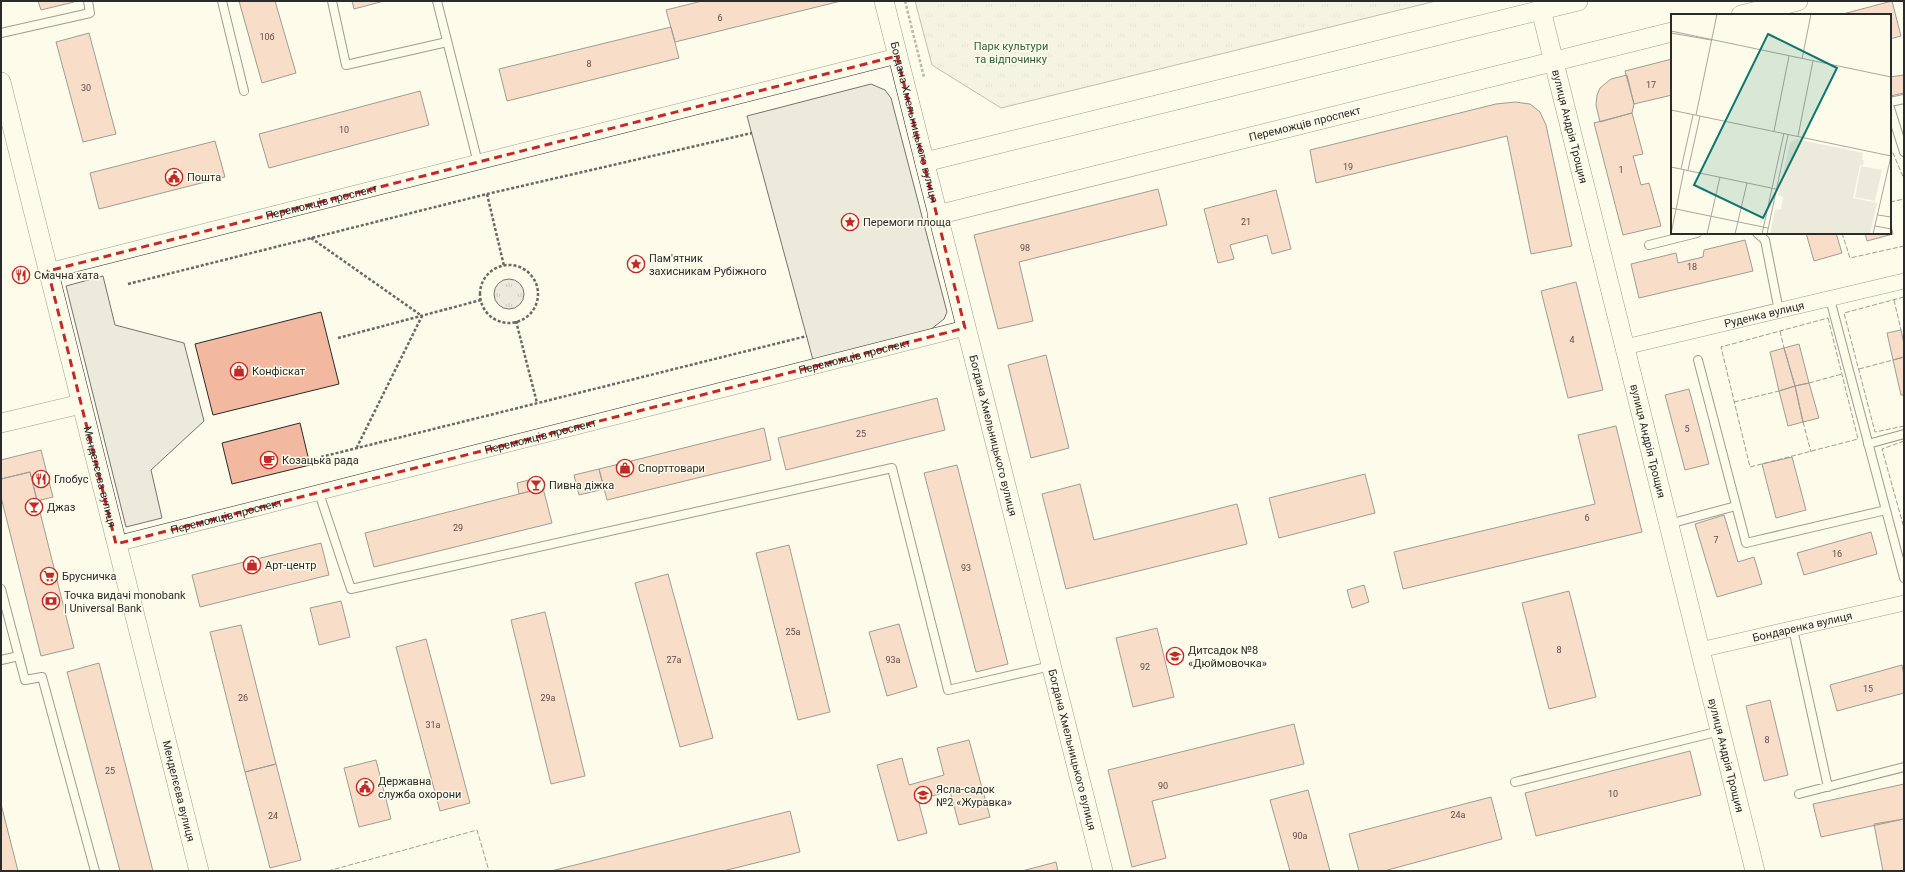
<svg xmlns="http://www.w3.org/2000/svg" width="1905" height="872" font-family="Roboto,sans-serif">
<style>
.grass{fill:url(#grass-tufts);stroke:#74746e}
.parking{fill:#eceadb;stroke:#74746e}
.building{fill:#f2b8a0;stroke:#2b2b2b}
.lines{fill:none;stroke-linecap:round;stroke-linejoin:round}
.service-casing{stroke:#2b2b2b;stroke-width:10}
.minor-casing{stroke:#2b2b2b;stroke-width:16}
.tertiary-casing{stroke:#2b2b2b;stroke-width:20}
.path{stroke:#6a6964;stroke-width:2.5;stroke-dasharray:3 2;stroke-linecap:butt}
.service{stroke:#fdfbea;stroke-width:8}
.minor{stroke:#fdfbea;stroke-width:15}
.tertiary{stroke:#fdfbea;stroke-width:19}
.fence{stroke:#2b2b2b;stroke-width:1;stroke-dasharray:5 2;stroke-linecap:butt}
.marked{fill:none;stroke:#c62828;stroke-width:3;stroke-dasharray:8 5;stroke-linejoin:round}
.labels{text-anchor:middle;stroke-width:3;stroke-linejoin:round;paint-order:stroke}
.number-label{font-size:9px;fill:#5d4e48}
.park-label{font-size:11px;fill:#34623c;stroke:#fdfbea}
.street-label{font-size:11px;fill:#2b2b2b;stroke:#fdfbea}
.poi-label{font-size:11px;fill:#2b2b2b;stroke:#fdfbea;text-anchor:start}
.inset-road{fill:none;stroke:#a9a89e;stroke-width:1}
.view{fill:#0f766e;fill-opacity:0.15;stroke:#0f766e;stroke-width:2}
.inset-edge{fill:none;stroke:#2b2b2b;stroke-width:2}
</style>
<defs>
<pattern id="grass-tufts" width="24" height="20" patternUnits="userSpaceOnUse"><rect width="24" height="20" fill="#ecebdb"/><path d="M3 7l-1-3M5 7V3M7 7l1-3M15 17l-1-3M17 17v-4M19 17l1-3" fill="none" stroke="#cbcabc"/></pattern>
</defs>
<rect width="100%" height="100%" fill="#fdfbea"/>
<path class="grass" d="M915,1H1436L1001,108L932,65Z
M494 294a15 15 0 1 1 30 0a15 15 0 1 1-30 0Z"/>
<path class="parking" d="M871,84L885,90L891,98L947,312L944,319L930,330L813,360L747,116Z
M103,276L115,325L184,343L204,421L151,470L162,518L126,527L66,286Z"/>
<path class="building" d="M38,1H74V2L41,10Z
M239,1H275L296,73L262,83Z
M352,1H384L354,9Z
M702,1H841L675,42L666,10Z
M1892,1L1901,36L1890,39V15H1839Z
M671,27L679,58L507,101L499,69Z
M89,33L116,134L83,142L56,42Z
M1672,59V95L1634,104L1625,71Z
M1627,75L1634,104L1632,113L1600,122L1596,105L1597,95L1600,88L1611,79Z
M1904,75V93L1890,96V77Z
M420,91L429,125L269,168L259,134Z
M1515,102L1530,104L1540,112L1546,125L1572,246L1531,254L1507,136L1316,183L1310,150L1496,104Z
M1632,113L1643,154L1633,156L1641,185L1649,183L1661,226L1623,235L1594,123Z
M215,141L225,177L99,209L90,173Z
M1158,189L1167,225L1019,262L1033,321L998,329L974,235Z
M1276,190L1291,249L1272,254L1267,235L1230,245L1234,259L1218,263L1204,209Z
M1890,222L1893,234L1867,241L1865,233H1890Z
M1806,233H1836L1842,253L1814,261Z
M1745,240L1753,271L1639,298L1631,264L1676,253L1678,263L1703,257L1704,250Z
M1576,282L1603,390L1568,398L1541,291Z
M321,312L339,384L213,415L195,344Z
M1901,330L1904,344V357L1893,360L1887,333Z
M1799,344L1809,383L1795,386L1784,348Z
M1784,348L1795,386L1779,391L1770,352Z
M1046,355L1069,448L1031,458L1008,365Z
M1904,357V395H1901L1893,360Z
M1809,383L1819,418L1803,422L1795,386Z
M1795,386L1803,422L1788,426L1779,391Z
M1689,389L1709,464L1685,470L1665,395Z
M937,398L945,430L786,470L778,438Z
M300,423L310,465L232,484L222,443Z
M1616,426L1642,532L1403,589L1394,552L1595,504L1578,435Z
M764,428L771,460L607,500L599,469Z
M41,450L53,497L37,501L30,472L1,479V460Z
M1792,457L1806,510L1776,518L1762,464Z
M957,465L1008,664L976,672L924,473Z
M599,469L604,489L579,495L574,475Z
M30,472L74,648L41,656L1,497V479Z
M1365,474L1375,513L1279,538L1269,498Z
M541,477L543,488L519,494L517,483Z
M1080,484L1094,540L1237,504L1247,544L1066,589L1042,494Z
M543,488L552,523L374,567L365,533Z
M1724,515L1738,562L1754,557L1762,584L1717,597L1695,524Z
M1871,532L1877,554L1804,575L1797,553Z
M321,543L329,575L200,607L192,575Z
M789,545L830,712L798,720L756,553Z
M668,574L713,738L680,747L635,583Z
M1364,585L1369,602L1352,608L1347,590Z
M1569,591L1596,697L1549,709L1522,603Z
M341,601L350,637L319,645L310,608Z
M545,612L585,776L551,784L511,620Z
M899,624L917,687L887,696L869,632Z
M241,625L276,764L245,772L210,632Z
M1157,628L1174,697L1133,707L1116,638Z
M426,639L470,803L440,811L396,647Z
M99,663L153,871H120L67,672Z
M1902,665L1904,675V693L1837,711L1830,685Z
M1770,700L1788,775L1764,781L1746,706Z
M1294,724L1304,764L1152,801L1166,858L1132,867L1108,770Z
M969,740L990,817L959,825L950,791L918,800L927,833L898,841L877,765L902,758L909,785L944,775L937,748Z
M1690,751L1701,795L1536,836L1525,793Z
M376,760L391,819L359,827L344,768Z
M276,764L301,860L270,868L245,772Z
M1904,784V819L1821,837L1813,804Z
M1308,790L1330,871H1290L1270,800Z
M1491,797L1502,839L1384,871H1359L1349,834Z
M1,804L18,871H1Z
M790,811L800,852L723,871H551Z
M1904,819V871H1883L1874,824Z
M1056,862L1058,871H1022Z"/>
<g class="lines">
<defs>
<path id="service" d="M222,1L244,91
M332,1L346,65L447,42
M437,1L478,163
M1,33L90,13L88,1
M1890,102L1904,99
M1890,108L1904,152
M1757,233L1765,240L1779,311
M1649,245L1697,233
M1830,299L1904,578
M1698,360L1746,543L1886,510
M1868,444L1904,434
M319,493L351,589L892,468L948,690L1051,666
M1669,524L1736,506
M1,589L25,680L42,677L95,871
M1793,629L1828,787
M1,660L19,656
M1515,782L1720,731
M1799,794L1904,767"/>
<g id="minor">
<path id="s1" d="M48,271L897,56"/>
<path id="s2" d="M1625,347L1904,281"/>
<path id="s3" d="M116,544L965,328"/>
<path id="s4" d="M1700,650L1904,603"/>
</g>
<g id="tertiary">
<path id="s5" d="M884,1L1103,871"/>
<path id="s6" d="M1541,10L1755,871"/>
<path d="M1741,15L1798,1"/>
<path id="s7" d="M1,82L199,871"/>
<path d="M925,162L1578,1"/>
<path id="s8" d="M937,215L1672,32"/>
<path d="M1,423L81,404"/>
</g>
</defs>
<use href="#service" class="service-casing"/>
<use href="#minor" class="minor-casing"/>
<use href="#tertiary" class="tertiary-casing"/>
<path class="path" d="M905,1L924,77
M487,194L504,266
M311,238L422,316L357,447
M480 294a29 29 0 1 1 58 0a29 29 0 1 1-58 0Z
M128,284L487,194L752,133
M516,321L537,403
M338,338L481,300
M321,457L807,336"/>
<use href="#service" class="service"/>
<use href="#minor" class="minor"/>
<use href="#tertiary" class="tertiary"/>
<path class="fence" d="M1890,146L1904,179
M1890,202L1904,199
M1842,233L1850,258L1904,246
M1904,297L1844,313L1875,432L1904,426
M1894,300L1901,330
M1828,318L1858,439L1750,467L1721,347Z
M1780,331L1784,348
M1859,369L1893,360
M1809,383L1842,374
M1734,402L1779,391
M1803,422L1811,452
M1904,441L1882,449L1904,528
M328,871L477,830L489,871"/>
</g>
<path d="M0 0H1905V872H0ZM897,56L965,328L116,544L48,271Z" fill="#fdfbea" fill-opacity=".55" fill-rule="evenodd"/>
<path class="marked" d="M897,56L965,328L116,544L48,271Z"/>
<defs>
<symbol id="civic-ring" viewBox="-11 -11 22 22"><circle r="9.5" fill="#fdfbea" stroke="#c62828" stroke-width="1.5"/><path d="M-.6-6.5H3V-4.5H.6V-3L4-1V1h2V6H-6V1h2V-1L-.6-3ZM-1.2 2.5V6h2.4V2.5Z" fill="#c62828"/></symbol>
<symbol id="sight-ring" viewBox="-11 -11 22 22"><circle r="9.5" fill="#fdfbea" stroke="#c62828" stroke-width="1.5"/><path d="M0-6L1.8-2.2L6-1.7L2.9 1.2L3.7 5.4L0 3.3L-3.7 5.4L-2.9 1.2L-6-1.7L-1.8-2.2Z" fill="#c62828"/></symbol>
<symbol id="restaurant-ring" viewBox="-11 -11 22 22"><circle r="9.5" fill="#fdfbea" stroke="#c62828" stroke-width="1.5"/><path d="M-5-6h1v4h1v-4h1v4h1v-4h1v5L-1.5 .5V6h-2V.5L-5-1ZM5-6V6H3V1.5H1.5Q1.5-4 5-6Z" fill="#c62828"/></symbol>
<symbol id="shop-ring" viewBox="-11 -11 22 22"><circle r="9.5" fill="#fdfbea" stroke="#c62828" stroke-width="1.5"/><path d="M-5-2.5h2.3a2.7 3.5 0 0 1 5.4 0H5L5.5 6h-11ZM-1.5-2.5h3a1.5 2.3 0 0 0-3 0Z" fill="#c62828"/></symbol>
<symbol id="cafe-ring" viewBox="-11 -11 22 22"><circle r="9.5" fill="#fdfbea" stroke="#c62828" stroke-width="1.5"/><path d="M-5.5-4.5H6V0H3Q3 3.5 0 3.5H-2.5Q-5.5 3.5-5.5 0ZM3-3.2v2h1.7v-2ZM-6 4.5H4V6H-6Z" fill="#c62828"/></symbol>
<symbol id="bar-ring" viewBox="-11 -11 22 22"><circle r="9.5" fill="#fdfbea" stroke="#c62828" stroke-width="1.5"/><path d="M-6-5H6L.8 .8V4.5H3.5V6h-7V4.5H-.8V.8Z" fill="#c62828"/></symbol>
<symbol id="supermarket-ring" viewBox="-11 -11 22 22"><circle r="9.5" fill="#fdfbea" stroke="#c62828" stroke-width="1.5"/><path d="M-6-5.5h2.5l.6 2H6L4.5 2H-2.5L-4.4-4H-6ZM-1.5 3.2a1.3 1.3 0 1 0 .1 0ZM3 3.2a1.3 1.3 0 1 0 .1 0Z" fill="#c62828"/></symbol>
<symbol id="bank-ring" viewBox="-11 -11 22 22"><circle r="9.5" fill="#fdfbea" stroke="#c62828" stroke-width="1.5"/><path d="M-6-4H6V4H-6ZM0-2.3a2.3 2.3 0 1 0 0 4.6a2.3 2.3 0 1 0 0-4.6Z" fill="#c62828"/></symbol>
<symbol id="school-ring" viewBox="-11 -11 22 22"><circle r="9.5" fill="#fdfbea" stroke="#c62828" stroke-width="1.5"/><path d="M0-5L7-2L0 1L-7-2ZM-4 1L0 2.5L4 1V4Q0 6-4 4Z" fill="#c62828"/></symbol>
</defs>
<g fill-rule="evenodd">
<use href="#civic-ring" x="164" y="167" width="20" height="20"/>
<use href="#sight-ring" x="840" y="212" width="20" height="20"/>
<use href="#sight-ring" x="626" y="254" width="20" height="20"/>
<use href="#restaurant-ring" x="11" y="265" width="20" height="20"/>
<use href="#shop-ring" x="229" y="361" width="20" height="20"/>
<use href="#cafe-ring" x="259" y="450" width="20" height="20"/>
<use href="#shop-ring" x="615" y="458" width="20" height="20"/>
<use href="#restaurant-ring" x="31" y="469" width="20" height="20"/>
<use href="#bar-ring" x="526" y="475" width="20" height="20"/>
<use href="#bar-ring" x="24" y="497" width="20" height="20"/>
<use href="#shop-ring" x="242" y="555" width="20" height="20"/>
<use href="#supermarket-ring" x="39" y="566" width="20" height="20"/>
<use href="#bank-ring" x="41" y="591" width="20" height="20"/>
<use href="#school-ring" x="1165" y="646" width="20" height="20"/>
<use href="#civic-ring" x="355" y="777" width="20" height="20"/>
<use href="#school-ring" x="913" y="785" width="20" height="20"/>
</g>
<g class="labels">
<g class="number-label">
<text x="720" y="21">6</text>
<text x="267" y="40">10б</text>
<text x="589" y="67">8</text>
<text x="1651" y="88">17</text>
<text x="86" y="91">30</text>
<text x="344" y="133">10</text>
<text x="1348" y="170">19</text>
<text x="1621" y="173">1</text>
<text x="1246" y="225">21</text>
<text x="1025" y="251">98</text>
<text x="1692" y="270">18</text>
<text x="1572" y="343">4</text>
<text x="1687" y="432">5</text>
<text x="861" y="437">25</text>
<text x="1587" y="521">6</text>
<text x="458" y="531">29</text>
<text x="1716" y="543">7</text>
<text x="1837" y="557">16</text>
<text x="966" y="571">93</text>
<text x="793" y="635">25а</text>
<text x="1559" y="653">8</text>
<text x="674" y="663">27а</text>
<text x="893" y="663">93а</text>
<text x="1145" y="670">92</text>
<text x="1868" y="692">15</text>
<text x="243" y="701">26</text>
<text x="548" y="701">29а</text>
<text x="433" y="728">31а</text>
<text x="1767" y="743">8</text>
<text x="110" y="774">25</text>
<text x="1163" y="789">90</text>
<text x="1613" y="797">10</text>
<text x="1458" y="818">24а</text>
<text x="273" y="819">24</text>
<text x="1300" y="839">90а</text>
</g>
<g class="park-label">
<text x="1011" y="50">Парк культури<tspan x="1011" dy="13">та відпочинку</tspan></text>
</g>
<g class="street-label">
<text dy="4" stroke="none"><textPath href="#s5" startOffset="125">Богдана Хмельницького вулиця</textPath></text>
<text dy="4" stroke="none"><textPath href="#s8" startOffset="379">Переможців проспект</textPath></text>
<text dy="4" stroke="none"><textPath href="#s6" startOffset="120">вулиця Андрія Трощия</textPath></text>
<text dy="4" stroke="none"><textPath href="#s1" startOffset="282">Переможців проспект</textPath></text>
<text dy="4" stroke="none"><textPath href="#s2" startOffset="143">Руденка вулиця</textPath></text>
<text dy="4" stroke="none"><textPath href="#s3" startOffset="762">Переможців проспект</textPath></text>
<text dy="4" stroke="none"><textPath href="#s3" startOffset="438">Переможців проспект</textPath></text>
<text dy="4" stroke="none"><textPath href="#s5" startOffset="448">Богдана Хмельницького вулиця</textPath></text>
<text dy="4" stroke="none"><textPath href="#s6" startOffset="444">вулиця Андрія Трощия</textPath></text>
<text dy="4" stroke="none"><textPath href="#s7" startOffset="407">Менделєєва вулиця</textPath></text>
<text dy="4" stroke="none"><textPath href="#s3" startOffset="114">Переможців проспект</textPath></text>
<text dy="4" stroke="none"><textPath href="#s4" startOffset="105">Бондаренка вулиця</textPath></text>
<text dy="4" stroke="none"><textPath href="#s5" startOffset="772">Богдана Хмельницького вулиця</textPath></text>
<text dy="4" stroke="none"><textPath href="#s6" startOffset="768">вулиця Андрія Трощия</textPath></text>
<text dy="4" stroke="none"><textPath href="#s7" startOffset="731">Менделєєва вулиця</textPath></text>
</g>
<g class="poi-label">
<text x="187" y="181">Пошта</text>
<text x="863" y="226">Перемоги площа</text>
<text x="649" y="262">Пам'ятник<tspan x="649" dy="13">захисникам Рубіжного</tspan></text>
<text x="34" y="279">Смачна хата</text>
<text x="252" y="375">Конфіскат</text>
<text x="282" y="464">Козацька рада</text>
<text x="638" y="472">Спорттовари</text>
<text x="54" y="483">Глобус</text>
<text x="549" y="489">Пивна діжка</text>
<text x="47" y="511">Джаз</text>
<text x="265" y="569">Арт-центр</text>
<text x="62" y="580">Брусничка</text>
<text x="64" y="599">Точка видачі monobank<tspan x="64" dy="13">| Universal Bank</tspan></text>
<text x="1188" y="654">Дитсадок №8<tspan x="1188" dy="13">«Дюймовочка»</tspan></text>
<text x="378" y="785">Державна<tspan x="378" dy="13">служба охорони</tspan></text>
<text x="936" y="793">Ясла-садок<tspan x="936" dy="13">№2 «Журавка»</tspan></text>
</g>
</g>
<g transform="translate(1671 14)">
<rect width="220" height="220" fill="#fdfbea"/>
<path d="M125,125L192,139L191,146L193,147L192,151H189L182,184L206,189L199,220H99L104,196L110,195L112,183L107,181L119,129Z" fill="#ecebdb"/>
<path d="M190,152L211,156L204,187L184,183Z" fill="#ecebdb"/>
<path class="inset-road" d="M0,17L220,63M0,19L40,26M131,45L140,0M0,96L220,142L202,220M25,101L46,0M103,117L118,42M127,122L142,47M0,153L105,175M10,155L22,101M17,156L29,102M0,194L97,214M207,201L220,203M204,212L220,215M0,220L13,156M36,220L49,163M64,220L76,169M91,220L113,119M96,220L117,121"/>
<path class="view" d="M97,20L166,54L92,204L23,171Z"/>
<rect width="220" height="220" class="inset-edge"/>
</g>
<rect width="1905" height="872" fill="none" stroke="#2b2b2b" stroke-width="4"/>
</svg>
